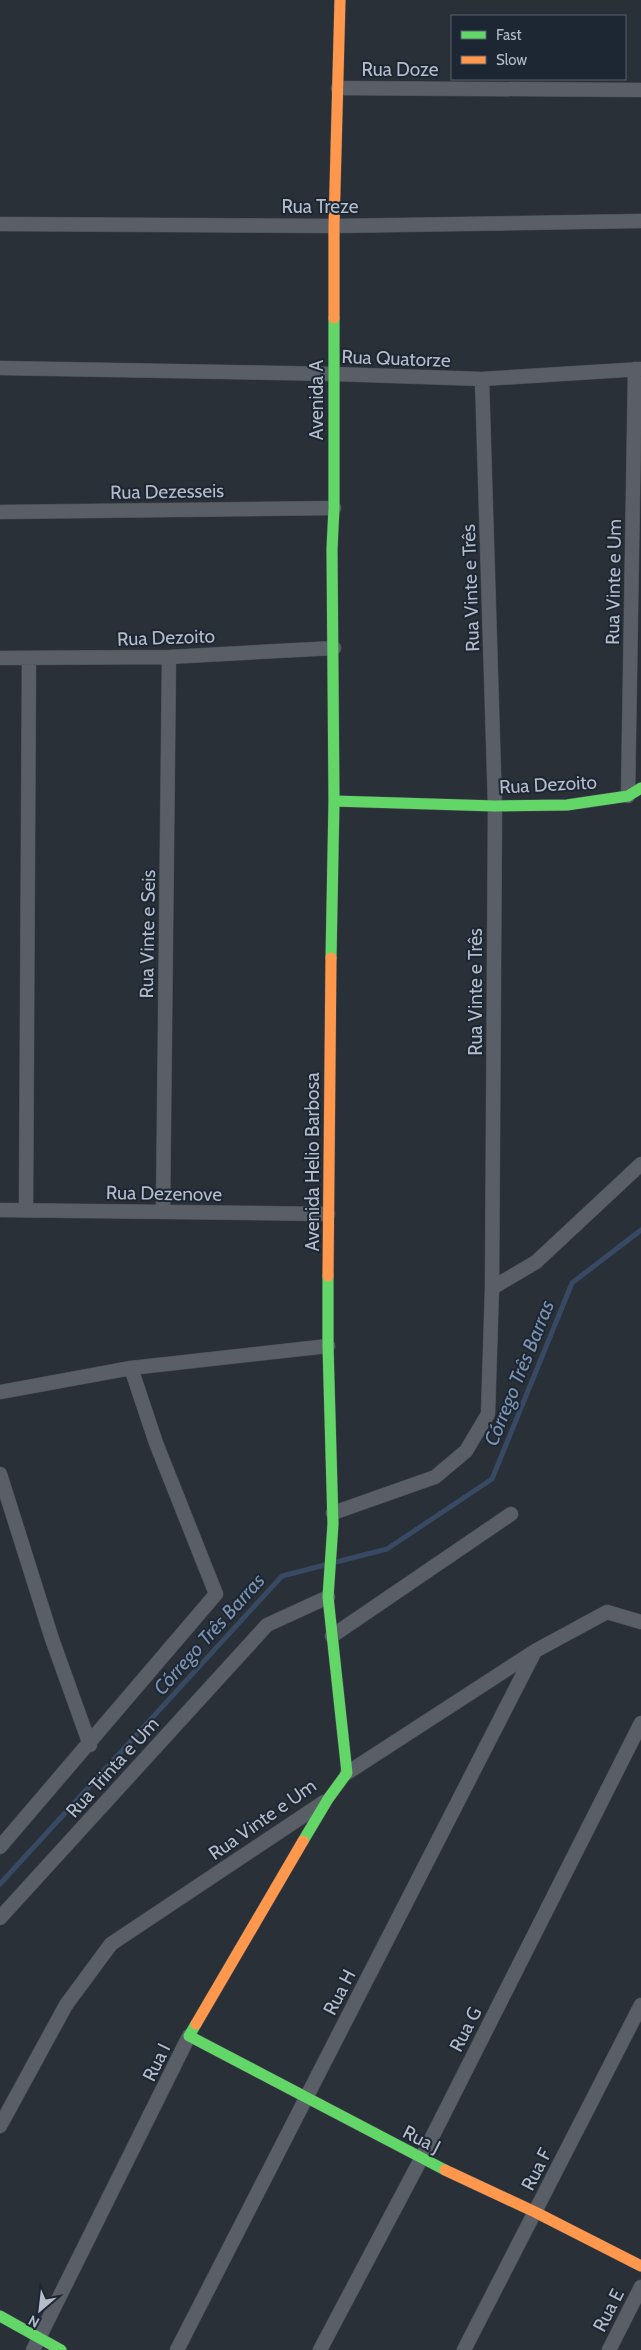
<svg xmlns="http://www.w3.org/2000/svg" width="641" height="2350" font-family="Cabin,sans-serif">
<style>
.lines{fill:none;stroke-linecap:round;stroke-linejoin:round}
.stream{stroke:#384963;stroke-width:5}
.street-casing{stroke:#484c53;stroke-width:15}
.fast-casing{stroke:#484c53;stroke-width:12}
.slow-casing{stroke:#484c53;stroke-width:12}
.street{stroke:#5a5e66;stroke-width:14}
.fast{stroke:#63d668;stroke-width:11}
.slow{stroke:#ff974d;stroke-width:11}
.labels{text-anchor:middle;stroke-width:4;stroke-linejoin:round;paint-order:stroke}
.street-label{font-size:19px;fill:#b4bcc9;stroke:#1d2633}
.water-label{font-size:20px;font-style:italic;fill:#7c92b1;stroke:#1d2633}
</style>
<rect width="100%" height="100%" fill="#2a3038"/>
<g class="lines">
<path class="stream" d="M336,1562L387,1549L492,1479L572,1283L641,1230
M0,1884L282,1576L325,1565"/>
<defs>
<path id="street" d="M338,88L641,90
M0,224L334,226L641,221
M0,368L334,374L482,379L641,369
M0,512L334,508
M0,658L169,657L334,648
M628,796L635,369
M0,1210L328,1214
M26,1210L29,659
M163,1211L169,657
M492,1288L536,1262L641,1164
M0,1392L131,1368L328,1346
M0,1474L52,1639L90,1745
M333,1513L435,1477L466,1451L488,1414L492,1288L495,806L482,379
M332,1636L511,1514
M347,1773L535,1651L607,1612L641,1622
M0,1847L216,1594L156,1443L131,1368
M0,1918L267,1625L328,1597
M0,2126L66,2005L111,1944L324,1802
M33,2350L189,2036
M177,2350L535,1651
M320,2350L421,2159L641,1723
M464,2350L641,2005
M609,2350L641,2287"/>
<path id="fast" d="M334,801L495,806L567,805L628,796L641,788
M331,958L334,801L332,549L334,508V318
M303,1841L328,1799L347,1773L328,1597L333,1524L328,1346V1276
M196,2024L189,2036L445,2170
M0,2316L61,2350"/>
<path id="slow" d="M334,318V226L340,0
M328,1276L331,958
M196,2024L303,1841
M445,2170L535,2212L641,2266"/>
</defs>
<use href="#street" class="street-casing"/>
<use href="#fast" class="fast-casing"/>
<use href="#slow" class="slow-casing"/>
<use href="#street" class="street"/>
<use href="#fast" class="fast"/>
<use href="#slow" class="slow"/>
</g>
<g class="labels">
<g class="street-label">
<text x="400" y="76">Rua Doze</text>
<text x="320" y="213">Rua Treze</text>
<text transform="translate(396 358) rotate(2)" y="7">Rua Quatorze</text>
<text transform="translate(316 400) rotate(-90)" y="7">Avenida A</text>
<text transform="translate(167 491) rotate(-1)" y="7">Rua Dezesseis</text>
<text transform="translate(613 582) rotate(-89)" y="7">Rua Vinte e Um</text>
<text transform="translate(470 588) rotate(-92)" y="7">Rua Vinte e Três</text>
<text transform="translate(166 637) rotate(-2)" y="7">Rua Dezoito</text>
<text transform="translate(548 784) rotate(-3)" y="7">Rua Dezoito</text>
<text transform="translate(147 934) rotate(-89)" y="7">Rua Vinte e Seis</text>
<text transform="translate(475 992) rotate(-90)" y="7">Rua Vinte e Três</text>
<text transform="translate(312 1162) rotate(-90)" y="7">Avenida Helio Barbosa</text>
<text transform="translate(164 1193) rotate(1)" y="7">Rua Dezenove</text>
<text transform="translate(112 1767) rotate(-48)" y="7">Rua Trinta e Um</text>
<text transform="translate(262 1819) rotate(-35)" y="7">Rua Vinte e Um</text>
<text transform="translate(339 1992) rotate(-63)" y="7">Rua H</text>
<text transform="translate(465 2029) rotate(-63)" y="7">Rua G</text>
<text transform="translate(156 2062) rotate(-64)" y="7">Rua I</text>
<text transform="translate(422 2139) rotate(27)" y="7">Rua J</text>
<text transform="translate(536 2169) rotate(-63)" y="7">Rua F</text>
<text transform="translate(608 2310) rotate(-63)" y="7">Rua E</text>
</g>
<g class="water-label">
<text transform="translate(519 1373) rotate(-68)" y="7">Córrego Três Barras</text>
<text transform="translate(209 1634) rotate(-48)" y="7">Córrego Três Barras</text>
</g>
</g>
<rect x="451" y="15" width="175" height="65" fill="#1d2633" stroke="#59626f"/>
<rect x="461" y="31" width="25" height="8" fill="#63d668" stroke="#59626f"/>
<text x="496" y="40" font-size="15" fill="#b4bcc9">Fast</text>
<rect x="461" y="56" width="25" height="8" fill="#ff974d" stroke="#59626f"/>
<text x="496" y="65" font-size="15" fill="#b4bcc9">Slow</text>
<g transform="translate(40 2310) rotate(208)" stroke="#1d2633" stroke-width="4" paint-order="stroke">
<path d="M0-4L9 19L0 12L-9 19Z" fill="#b4bcc9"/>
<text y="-8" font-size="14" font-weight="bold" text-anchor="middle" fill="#b4bcc9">N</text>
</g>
</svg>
